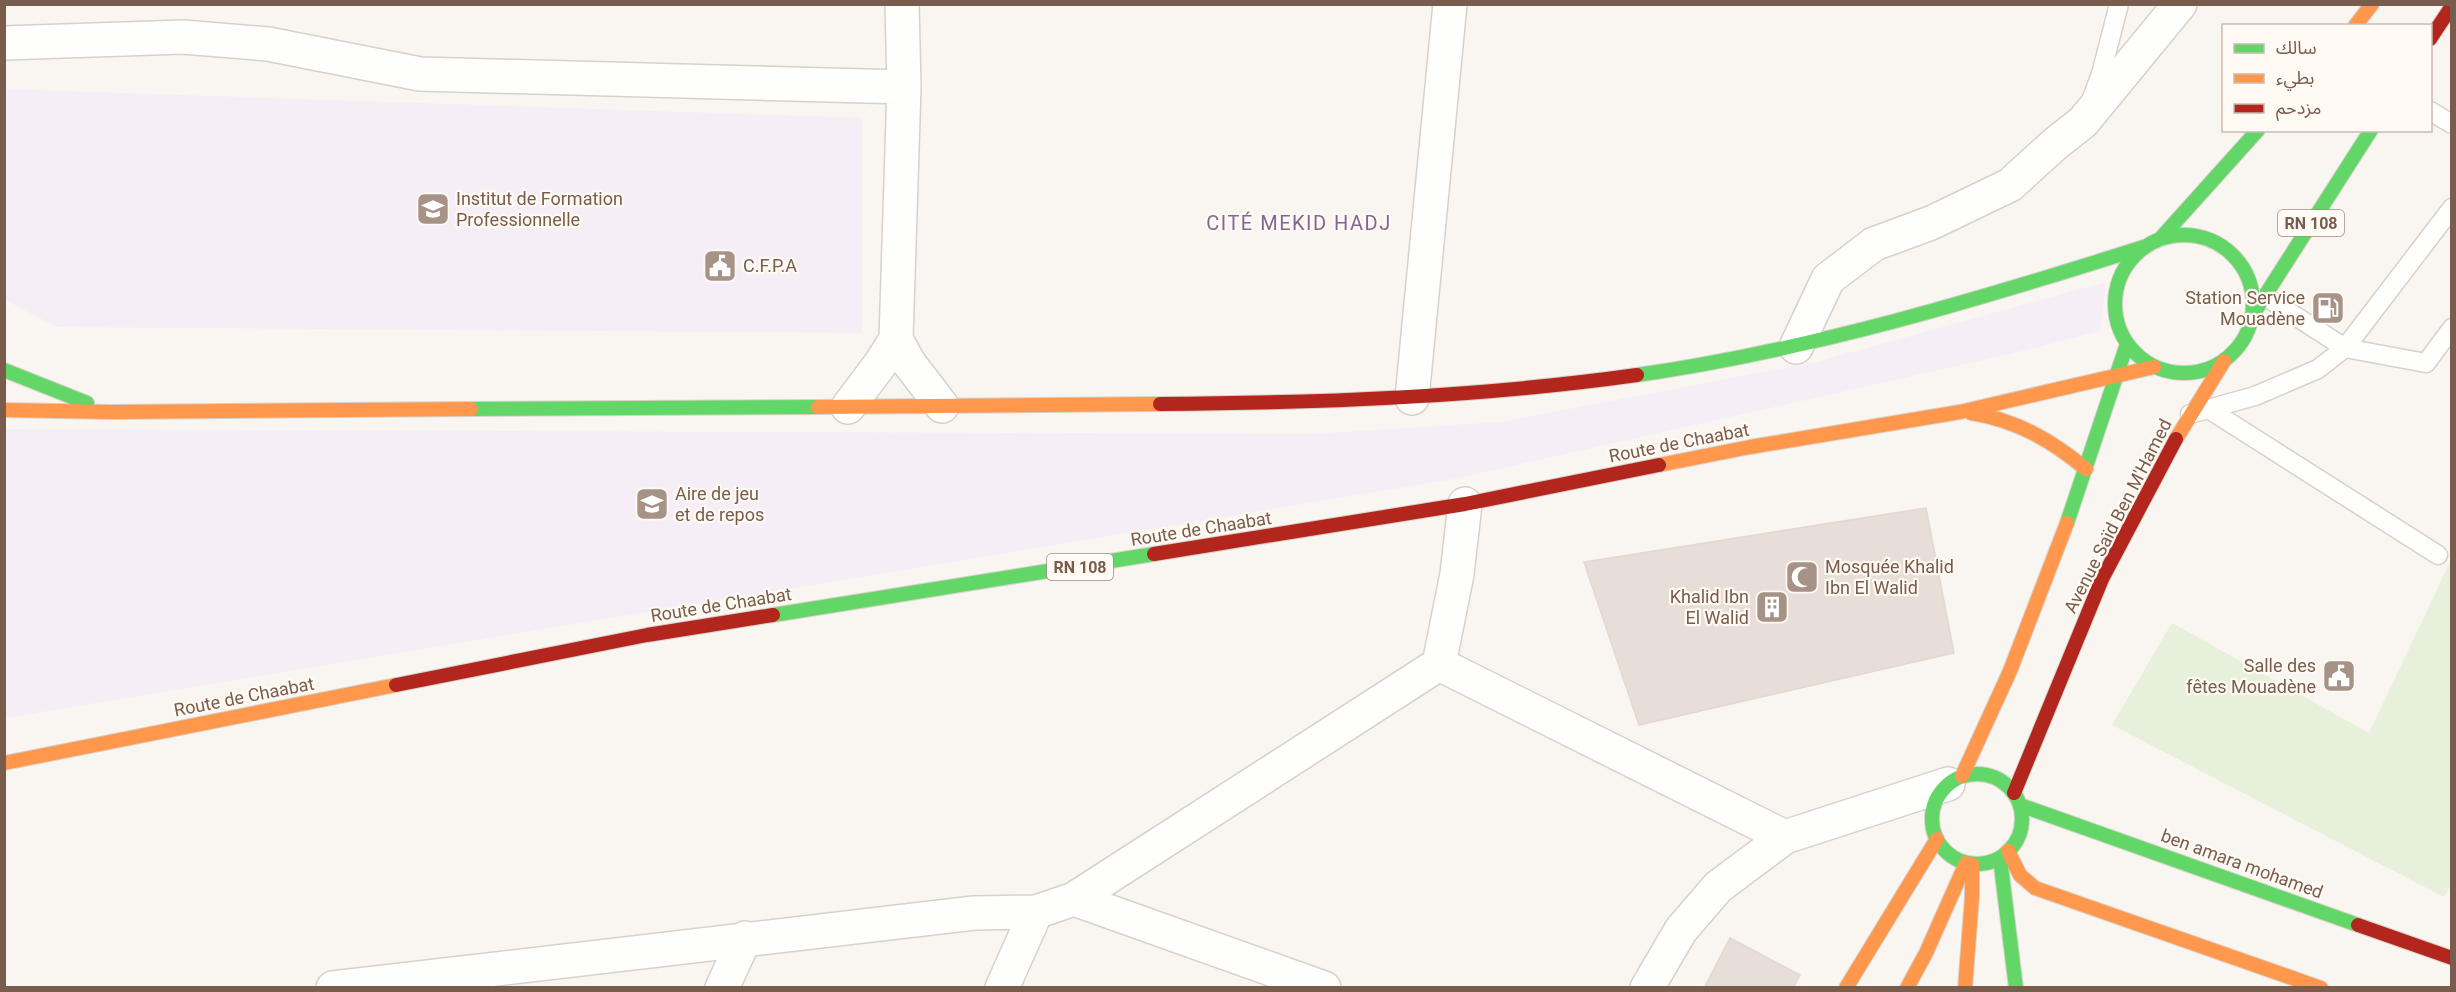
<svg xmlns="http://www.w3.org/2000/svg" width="2456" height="992" font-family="Roboto,'Noto Sans Arabic',sans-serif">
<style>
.education{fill:#f6eef6}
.green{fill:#e7f0db}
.building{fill:#e6ded7;stroke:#e2d8d2;stroke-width:1.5}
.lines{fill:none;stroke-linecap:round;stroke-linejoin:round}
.lane-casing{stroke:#d7d1cb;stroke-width:21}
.street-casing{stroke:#d7d1cb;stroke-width:36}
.fast-casing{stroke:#d9d2cb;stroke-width:16}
.slow-casing{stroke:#d9d2cb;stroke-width:16}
.jam-casing{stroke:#d9d2cb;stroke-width:16}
.lane{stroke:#fefefd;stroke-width:18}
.street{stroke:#fefefd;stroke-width:33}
.fast{stroke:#63d668;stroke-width:14}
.slow{stroke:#ff974d;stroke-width:14}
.jam{stroke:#b3261e;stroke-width:14}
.labels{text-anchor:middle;stroke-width:4.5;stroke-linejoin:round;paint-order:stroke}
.shield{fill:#fffaf3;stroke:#a28b7f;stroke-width:1.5}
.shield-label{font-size:16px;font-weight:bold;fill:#7a5c4d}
.poi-label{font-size:18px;fill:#7a5c4d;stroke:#fffaf3;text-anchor:start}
.street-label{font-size:18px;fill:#7a5c4d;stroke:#fffaf3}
.neighbourhood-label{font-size:20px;letter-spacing:1.5px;fill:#846695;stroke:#fffaf3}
</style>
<rect width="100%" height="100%" fill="#f9f5f0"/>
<path class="education" d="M4,89L862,118V333L57,327L5,300Z
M2106,282L2100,331L2010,354L1454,479L5,718V429L1311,434L1501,422L1816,362Z"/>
<path class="green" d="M2451,560L2452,883L2444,897L2112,725L2172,623L2369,733Z"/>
<path class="building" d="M1926,508L1954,653L1639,725L1584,562Z
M1730,938L1800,975L1793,988H1704Z"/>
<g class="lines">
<defs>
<path id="lane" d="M2092,98L2101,74L2119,4
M2430,111L2452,124
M2266,297L2345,348L2426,363L2452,328
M2210,410L2438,555
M2190,414L2255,396L2318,369L2345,348L2452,208"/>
<path id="street" d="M902,4L904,87L896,339L909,363L942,406
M4,43L183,37L268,44L420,74L904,87
M1796,347L1828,279L1874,244L1931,223L2010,185L2055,144L2083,122L2180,4
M1412,398L1450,4
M848,407L881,363L896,339
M1439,664L1785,837
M1074,899L1439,664L1457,574L1465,504
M333,988L974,913L1036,912L1074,899L1324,988
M722,988L745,938
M1002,988L1036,912
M1647,988L1681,930L1718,887L1785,837L1948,784"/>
<path id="fast" d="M2115 304a69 69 0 1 1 138 0a69 69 0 1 1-138 0Z
M2160,239L2258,130
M2252,316L2371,130
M4,370L87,403
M1637,375C1811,350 1977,300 2144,247
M471,409L818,407
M2067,523L2127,344
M773,615L1154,554
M1932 819a45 45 0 1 1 90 0a45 45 0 1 1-90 0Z
M2020,805L2358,925
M2000,858L2016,988"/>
<path id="slow" d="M2355,26L2372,4
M818,407L1160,404
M4,410L111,412L471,409
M1971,413C2016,420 2051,440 2086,469
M2176,439L2224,361
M1659,465L1750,447L1960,412L2154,367
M4,763L396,685
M1962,776L2010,671L2067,523
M2008,851L2020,875L2035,888L2321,988
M1846,988L1937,839
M1907,988L1926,953L1966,863
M1965,988L1972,897V864"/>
<path id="jam" d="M2430,39L2452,6
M1160,404C1320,403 1479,397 1637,375
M1154,554L1465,504L1659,465
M396,685L647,635L773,615
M2014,793L2102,579L2176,439
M2358,925L2452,958"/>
</defs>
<use href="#lane" class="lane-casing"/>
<use href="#street" class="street-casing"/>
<use href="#fast" class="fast-casing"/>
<use href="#slow" class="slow-casing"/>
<use href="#jam" class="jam-casing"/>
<use href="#lane" class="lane"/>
<use href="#street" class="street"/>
<use href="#fast" class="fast"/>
<use href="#slow" class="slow"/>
<use href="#jam" class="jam"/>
</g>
<defs>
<symbol id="school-square" viewBox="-11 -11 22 22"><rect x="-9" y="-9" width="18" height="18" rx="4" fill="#a69286" stroke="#fffaf3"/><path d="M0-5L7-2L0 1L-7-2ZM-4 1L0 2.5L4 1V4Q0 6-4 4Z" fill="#fff"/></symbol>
<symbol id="civic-square" viewBox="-11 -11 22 22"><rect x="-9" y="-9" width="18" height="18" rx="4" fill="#a69286" stroke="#fffaf3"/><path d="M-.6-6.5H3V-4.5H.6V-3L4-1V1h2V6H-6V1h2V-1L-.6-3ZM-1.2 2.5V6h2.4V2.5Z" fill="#fff"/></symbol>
<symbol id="fuel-square" viewBox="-11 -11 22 22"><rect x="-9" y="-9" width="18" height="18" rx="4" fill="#a69286" stroke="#fffaf3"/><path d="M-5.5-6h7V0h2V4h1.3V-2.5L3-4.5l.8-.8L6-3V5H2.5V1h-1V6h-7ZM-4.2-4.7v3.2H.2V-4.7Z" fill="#fff"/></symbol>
<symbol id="mosque-square" viewBox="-11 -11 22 22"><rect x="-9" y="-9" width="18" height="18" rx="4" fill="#a69286" stroke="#fffaf3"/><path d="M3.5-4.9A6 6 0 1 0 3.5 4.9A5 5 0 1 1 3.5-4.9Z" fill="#fff"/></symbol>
<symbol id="building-square" viewBox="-11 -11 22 22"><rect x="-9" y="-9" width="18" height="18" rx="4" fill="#a69286" stroke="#fffaf3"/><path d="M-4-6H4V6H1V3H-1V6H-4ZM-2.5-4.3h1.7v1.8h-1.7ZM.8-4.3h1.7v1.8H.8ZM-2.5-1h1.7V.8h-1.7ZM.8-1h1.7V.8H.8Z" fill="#fff"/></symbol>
</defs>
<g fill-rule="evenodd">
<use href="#school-square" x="414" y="190" width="38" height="38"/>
<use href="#civic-square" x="701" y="247" width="38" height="38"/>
<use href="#fuel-square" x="2309" y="289" width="38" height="38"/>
<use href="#school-square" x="633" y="485" width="38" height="38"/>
<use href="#mosque-square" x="1783" y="558" width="38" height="38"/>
<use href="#building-square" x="1753" y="588" width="38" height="38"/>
<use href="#civic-square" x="2320" y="657" width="38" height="38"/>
</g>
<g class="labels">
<g class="shield">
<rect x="2278" y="210" width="66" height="26" rx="4.5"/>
<rect x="1047" y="554" width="66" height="26" rx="4.5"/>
</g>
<g class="shield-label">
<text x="2311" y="229">RN 108</text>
<text x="1080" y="573">RN 108</text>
</g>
<g class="poi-label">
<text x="456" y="205">Institut de Formation<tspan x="456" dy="21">Professionnelle</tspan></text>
<text x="743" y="272">C.F.P.A</text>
<text x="2305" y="304" text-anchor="end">Station Service<tspan x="2305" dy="21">Mouadène</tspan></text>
<text x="675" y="500">Aire de jeu<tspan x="675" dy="21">et de repos</tspan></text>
<text x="1825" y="573">Mosquée Khalid<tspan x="1825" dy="21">Ibn El Walid</tspan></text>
<text x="1749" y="603" text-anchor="end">Khalid Ibn<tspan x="1749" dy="21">El Walid</tspan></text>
<text x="2316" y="672" text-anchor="end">Salle des<tspan x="2316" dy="21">fêtes Mouadène</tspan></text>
</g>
<g class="street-label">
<text transform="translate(1679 443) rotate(-11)" y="6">Route de Chaabat</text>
<text transform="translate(2118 516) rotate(-63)" y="6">Avenue Saïd Ben M'Hamed</text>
<text transform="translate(1201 529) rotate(-9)" y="6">Route de Chaabat</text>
<text transform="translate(721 605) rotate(-9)" y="6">Route de Chaabat</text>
<text transform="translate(244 697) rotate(-11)" y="6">Route de Chaabat</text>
<text transform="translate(2242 864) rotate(20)" y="6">ben amara mohamed</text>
</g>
<g class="neighbourhood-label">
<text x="1299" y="230">CITÉ MEKID HADJ</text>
</g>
</g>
<rect width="2456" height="992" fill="none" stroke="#7a5c4d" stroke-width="12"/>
<rect x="2222" y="24" width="210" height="108" fill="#fffaf3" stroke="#cabbb1" stroke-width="1.5"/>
<rect x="2234" y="44" width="30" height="9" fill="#63d668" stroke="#cabbb1" stroke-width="1.5"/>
<text x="2276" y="54" font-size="18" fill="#7a5c4d">سالك</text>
<rect x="2234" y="74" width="30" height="9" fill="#ff974d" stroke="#cabbb1" stroke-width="1.5"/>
<text x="2276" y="84" font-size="18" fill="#7a5c4d">بطيء</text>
<rect x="2234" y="104" width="30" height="9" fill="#b3261e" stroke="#cabbb1" stroke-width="1.5"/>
<text x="2276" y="114" font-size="18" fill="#7a5c4d">مزدحم</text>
</svg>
